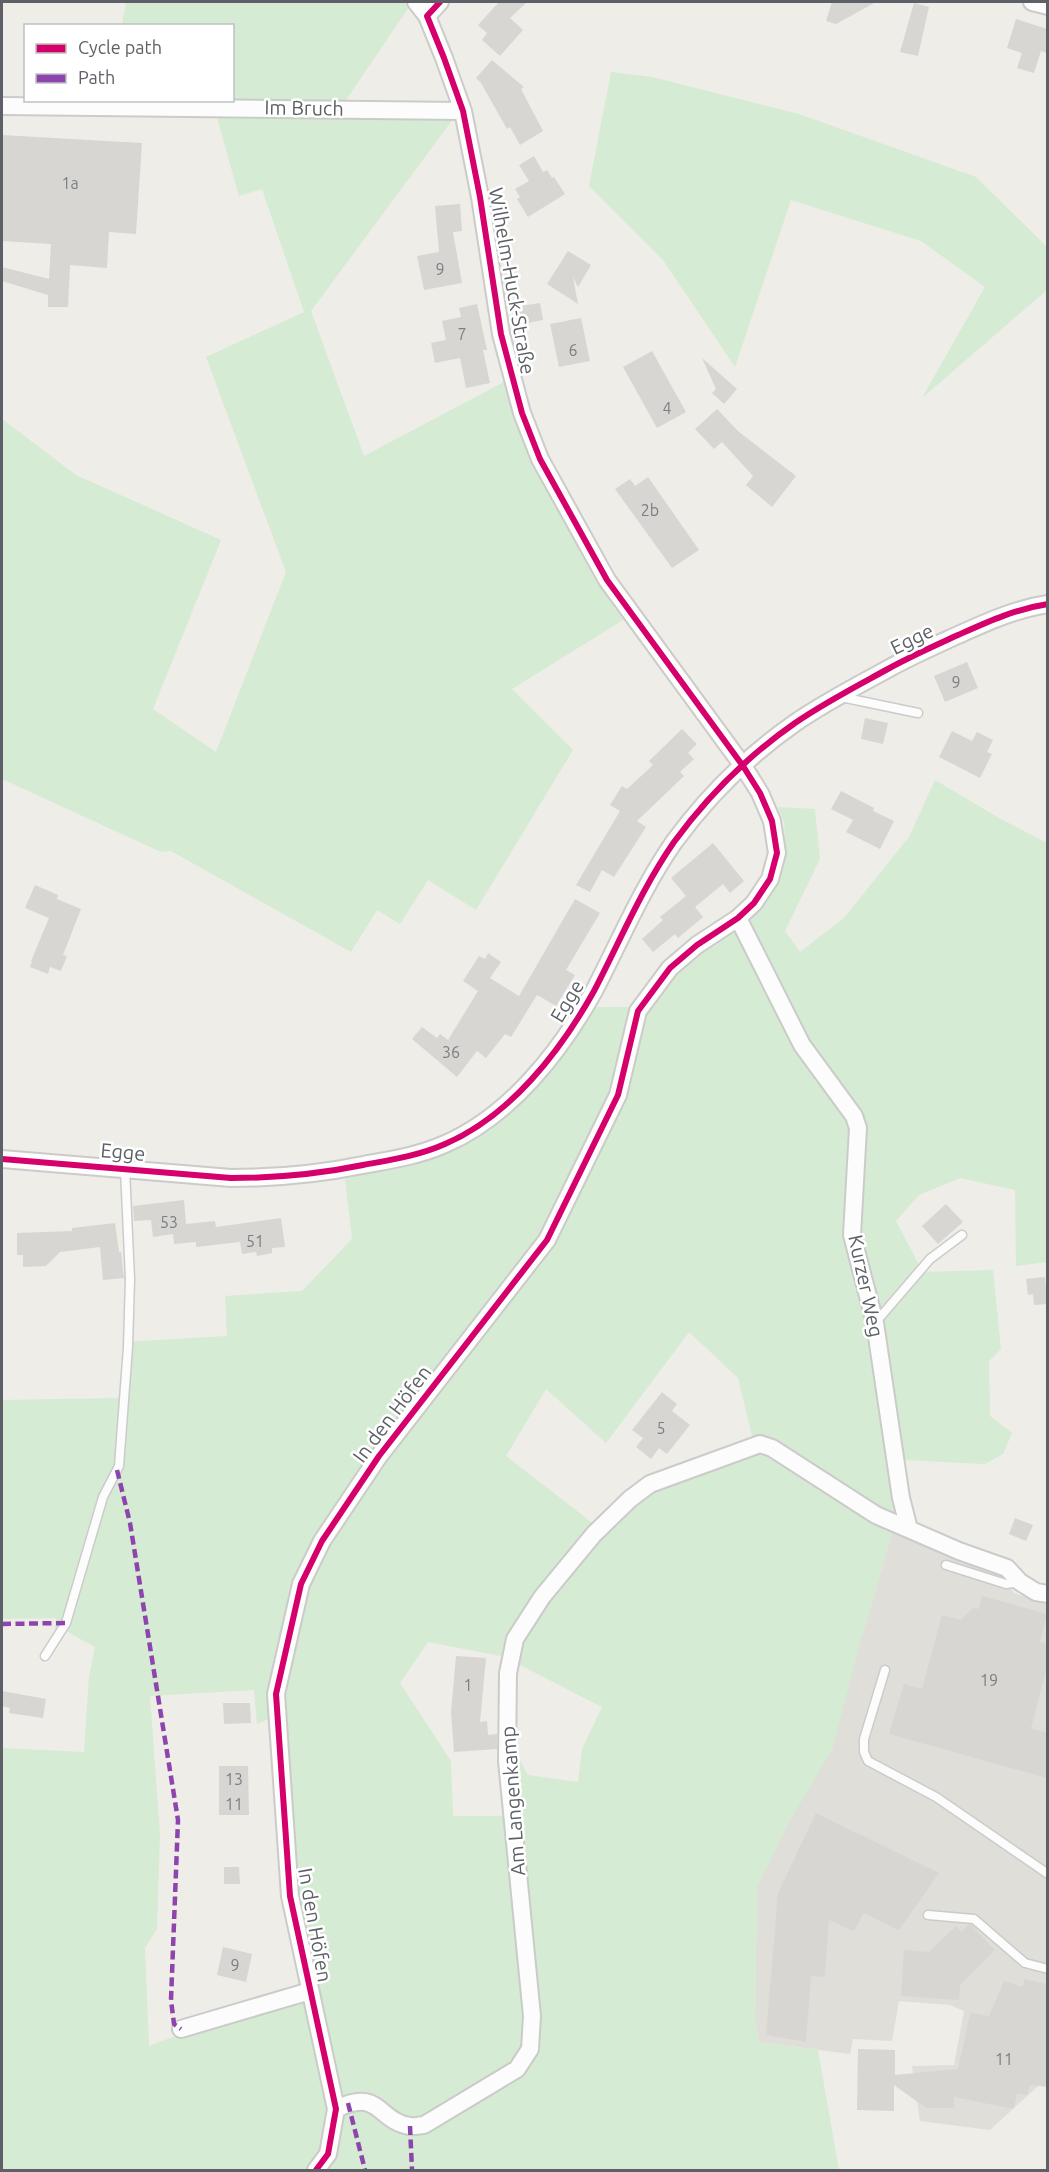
<svg xmlns="http://www.w3.org/2000/svg" width="1049" height="2172" font-family="Ubuntu,sans-serif">
<style>
.industrial{fill:#dfded9}
.green{fill:#d5ebd3;fill-rule:evenodd}
.building{fill:#d8d6d3}
.lines{fill:none;stroke-linecap:round;stroke-linejoin:round}
.lane-casing{stroke:#cbcbca;stroke-width:11}
.street-casing{stroke:#cbcbca;stroke-width:20}
.lane{stroke:#fcfcfc;stroke-width:8}
.street{stroke:#fcfcfc;stroke-width:16}
.quiet{stroke:#8e44ad;stroke-width:4.5;stroke-dasharray:9 4.5;stroke-linecap:butt}
.cycleway-casing{stroke:#fff;stroke-width:10}
.cycleway{stroke:#d6006c;stroke-width:6}
.labels{text-anchor:middle;stroke-width:5;stroke-linejoin:round;paint-order:stroke}
.number-label{font-size:16px;fill:#7c7f82}
.street-label{font-size:20px;fill:#5d6167;stroke:#fff}
</style>
<rect width="100%" height="100%" fill="#eeede8"/>
<path class="industrial" d="M894,1527L999,1571L1014,1593L1047,1604V2087L1038,2086L990,2130L920,2121L912,2066L954,2065L964,2011L950,2005L899,2001L892,2041L853,2039L850,2054L759,2042L755,2020L757,1887L788,1824L863,1632Z"/>
<path class="green" d="M126,2H409L411,4L346,100L110,101L232,100V26L122,25Z
M611,72L652,77L799,114L976,177L1047,247V290L922,398L985,287L921,241L791,200L735,367L663,260L589,186Z
M216,114L453,119L311,311L364,456L504,382L514,420L533,464L600,586L623,620L512,689L573,750L476,910L428,880L400,924L377,910L351,952L171,851L161,852L2,779V419L76,475L221,540L153,709L216,752L286,572L206,357L304,312L262,189L239,196Z
M935,780L999,818L1047,843V1262L1016,1266L1015,1190L960,1178L919,1195L896,1221L919,1265L877,1315L858,1237L854,1130L847,1238L869,1326L900,1520L753,1440L738,1378L689,1332L606,1443L546,1389L506,1456L595,1525L506,1657L428,1642L400,1683L451,1761L453,1816H523L512,1746L528,1775L578,1782L582,1749L602,1707L516,1663C517,1656 517,1647 520,1641C532,1606 623,1504 656,1488C688,1473 726,1462 759,1450L894,1527L863,1632L832,1750L788,1824L757,1887L755,2020L759,2042L818,2050L839,2170H2V1748L84,1752L89,1677L95,1647L68,1632L55,1629L56,1618L2,1619V1400L119,1398L124,1342L227,1336L225,1296L302,1291L352,1239L345,1179L430,1159L492,1126L533,1091L574,1040L595,1007H632L702,951L748,921L776,882L786,858L784,822L778,807L815,809L820,859L785,931L800,952L844,918L909,837ZM254,1690L257,1724L268,1719L285,1718L299,1893L315,1975L267,2001L149,2046L145,1948L157,1929L160,1834L150,1696Z
M993,1270L1001,1349L989,1361L990,1416L1012,1433L1003,1454L985,1464L902,1460L881,1325L922,1272Z"/>
<path class="building" d="M499,2H527L510,18L523,30L500,56L482,40L487,33L478,25Z
M832,2H876L836,24L826,21Z
M914,3L929,7L918,56L900,52Z
M1016,19L1047,29V53L1041,51L1034,73L1017,68L1022,53L1007,48Z
M492,60L524,87L521,89L543,131L520,145L510,127L507,129L481,83L476,78Z
M2,135L142,143L136,234L109,232L107,268L70,265L68,307H48V295L2,281V267L49,279L51,244L2,241Z
M534,156L543,172L547,170L552,178L554,177L565,194L528,217L517,199L520,197L515,189L529,181L519,165Z
M460,204L462,231L453,232L462,283L424,290L417,256L439,252L435,206Z
M568,251L591,265L578,287L573,277L578,304L547,284Z
M540,303L543,320L517,325L514,307Z
M477,304L487,350H483L490,383L466,388L460,358L435,363L431,343L446,340L442,321L461,317L459,308Z
M581,318L590,361L559,367L550,324Z
M652,351L686,412L657,428L623,367Z
M702,358L737,389L724,404L712,393L716,389Z
M717,409L739,432L796,476L772,507L746,485L753,476L722,442L714,449L695,429Z
M648,477L699,550L672,568L615,489L630,479L635,486Z
M967,662L978,688L945,702L934,676Z
M865,718L888,723L883,744L861,739Z
M682,729L697,744L688,753L694,759L680,772L684,776L637,821L646,827L614,877L602,870L590,892L576,885L620,811L610,805L622,786L627,789L653,765L649,761Z
M952,731L972,741L977,732L993,740L987,752L992,754L980,778L939,757Z
M841,791L874,808L873,811L894,821L880,849L846,832L853,820L831,809Z
M713,843L744,881L730,893L723,884L695,907L703,917L678,938L675,934L653,952L642,939L663,920L660,917L686,896L671,878Z
M35,885L58,895L57,899L81,909L63,955L67,956L61,971L50,967L48,974L30,967L32,962L31,961L49,918L25,908Z
M575,899L600,913L566,970L575,975L556,1006L537,995L511,1037L505,1034L486,1058L477,1051L457,1077L412,1039L422,1027L437,1038L440,1034L448,1040L478,991L463,981L479,956L485,959L488,953L501,962L490,978L519,996Z
M184,1200L186,1224L215,1221L216,1227L281,1218L285,1247L272,1248V1253L257,1256L256,1252L242,1254L240,1242L196,1247V1242L174,1244L173,1234L153,1237L151,1220L134,1221L133,1206Z
M946,1204L963,1222L938,1244L922,1226Z
M115,1223L119,1252H121L124,1278L103,1280L100,1247L60,1252L46,1266L23,1267V1255H17V1233L72,1231V1228Z
M1045,1277L1047,1304L1034,1305L1033,1294L1028,1295L1026,1279Z
M662,1392L677,1404L672,1411L690,1425L667,1454L659,1448L651,1459L636,1447L643,1438L632,1430Z
M1015,1518L1033,1525L1026,1541L1009,1534Z
M982,1596L1047,1614L1040,1642L1047,1644V1668L1031,1728L1047,1733V1778L889,1734L904,1684L922,1689L942,1615L961,1620L973,1608L979,1609Z
M456,1656L486,1658L480,1722L487,1721L488,1735L497,1734V1749L454,1752L451,1712Z
M2,1691L46,1699L43,1718L9,1713L10,1708L2,1706Z
M223,1703H250L251,1723L224,1724Z
M219,1766H248L249,1815H219Z
M816,1813L939,1873L899,1930L864,1913L854,1931L829,1920L825,1977L811,1976L806,2042L766,2035L778,1893Z
M224,1867H239L240,1884H224Z
M968,1925H971L995,1950L960,1985L959,2000L901,1996L904,1950L929,1952L956,1926L961,1932Z
M223,1947L252,1954L246,1982L217,1975Z
M1024,1979L1047,1984V2086L1030,2085L1027,2095L1017,2093L1014,2109L954,2097V2108H926L894,2085V2111L857,2110L858,2049L895,2050V2075L958,2069L970,2013L989,2016L1004,1981L1023,1987Z"/>
<g class="lines">
<defs>
<path id="lane" d="M841,697L918,713
M875,1323L930,1259L962,1235
M946,1565L1006,1584L1020,1582
M45,1656L66,1623L103,1497L119,1466L128,1347L130,1279L125,1169
M885,1670L864,1739V1752L868,1761L936,1797L1048,1874
M928,1915L974,1919L1025,1963L1048,1969"/>
<path id="street" d="M416,2L427,16
M1032,2L1048,6
M2,106L463,111
M738,918L802,1045L854,1116L858,1128L852,1235L875,1323L901,1498L909,1529
M2,1159L231,1178C276,1178 319,1174 363,1165C390,1160 418,1156 445,1144C510,1116 560,1052 594,991C620,941 642,888 674,842C707,797 749,755 795,723C824,703 855,687 886,670C909,657 934,646 958,635C987,622 1015,609 1048,604
M181,2029L310,1991
M336,2109C380,2087 377,2121 410,2126C414,2127 420,2125 424,2125L517,2069L530,2049L532,2016L507,1761L508,1673L515,1639L542,1597L594,1534L630,1499L650,1484L760,1444L772,1448L876,1515L959,1551L1007,1568L1020,1582L1036,1592L1048,1594
M316,2170L328,2154L336,2109L290,1896L276,1694L301,1584L322,1541L379,1456L547,1240L618,1095L638,1011L670,968L697,945L738,918L754,903L770,879L777,853L772,821L760,793L743,766L607,580L540,459L522,413L501,334L480,197L463,111L444,58L427,16L440,2"/>
</defs>
<use href="#lane" class="lane-casing"/>
<use href="#street" class="street-casing"/>
<use href="#lane" class="lane"/>
<use href="#street" class="street"/>
<path class="quiet" d="M117,1470L130,1523L178,1820L171,2000L174,2024L181,2029
M2,1624L66,1623
M348,2103L365,2170
M410,2126L412,2170"/>
<defs>
<path id="cycleway" d="M2,1159L231,1178C276,1178 319,1174 363,1165C390,1160 418,1156 445,1144C510,1116 560,1052 594,991C620,941 642,888 674,842C707,797 749,755 795,723C824,703 855,687 886,670C909,657 934,646 958,635C987,622 1015,609 1048,604
M316,2170L328,2154L336,2109L290,1896L276,1694L301,1584L322,1541L379,1456L547,1240L618,1095L638,1011L670,968L697,945L738,918L754,903L770,879L777,853L772,821L760,793L743,766L607,580L540,459L522,413L501,334L480,197L463,111L444,58L427,16L440,2"/>
</defs>
<use href="#cycleway" class="cycleway-casing"/>
<use href="#cycleway" class="cycleway"/>
</g>
<g class="labels">
<g class="number-label">
<text x="70" y="189">1a</text>
<text x="440" y="275">9</text>
<text x="462" y="340">7</text>
<text x="573" y="356">6</text>
<text x="667" y="414">4</text>
<text x="650" y="516">2b</text>
<text x="956" y="688">9</text>
<text x="451" y="1058">36</text>
<text x="169" y="1228">53</text>
<text x="255" y="1247">51</text>
<text x="661" y="1434">5</text>
<text x="989" y="1686">19</text>
<text x="468" y="1691">1</text>
<text x="234" y="1785">13</text>
<text x="234" y="1810">11</text>
<text x="235" y="1971">9</text>
<text x="1004" y="2065">11</text>
</g>
<g class="street-label">
<text transform="translate(304 108) rotate(1)" y="7">Im Bruch</text>
<text transform="translate(512 281) rotate(80)" y="7">Wilhelm-Huck-Straße</text>
<text transform="translate(912 639) rotate(-26)" y="7">Egge</text>
<text transform="translate(567 1001) rotate(-59)" y="7">Egge</text>
<text transform="translate(123 1152) rotate(5)" y="7">Egge</text>
<text transform="translate(866 1286) rotate(78)" y="7">Kurzer Weg</text>
<text transform="translate(392 1414) rotate(-53)" y="7">In den Höfen</text>
<text transform="translate(513 1801) rotate(-94)" y="7">Am Langenkamp</text>
<text transform="translate(315 1925) rotate(80)" y="7">In den Höfen</text>
</g>
</g>
<rect width="1049" height="2172" fill="none" stroke="#5d6167" stroke-width="6"/>
<rect x="24" y="24" width="210" height="78" fill="#ffffff" stroke="#bec0c2" stroke-width="1.5"/>
<rect x="36" y="44" width="30" height="9" fill="#d6006c" stroke="#bec0c2" stroke-width="1.5"/>
<text x="78" y="54" font-size="18" fill="#5d6167">Cycle path</text>
<rect x="36" y="74" width="30" height="9" fill="#8e44ad" stroke="#bec0c2" stroke-width="1.5"/>
<text x="78" y="84" font-size="18" fill="#5d6167">Path</text>
</svg>
